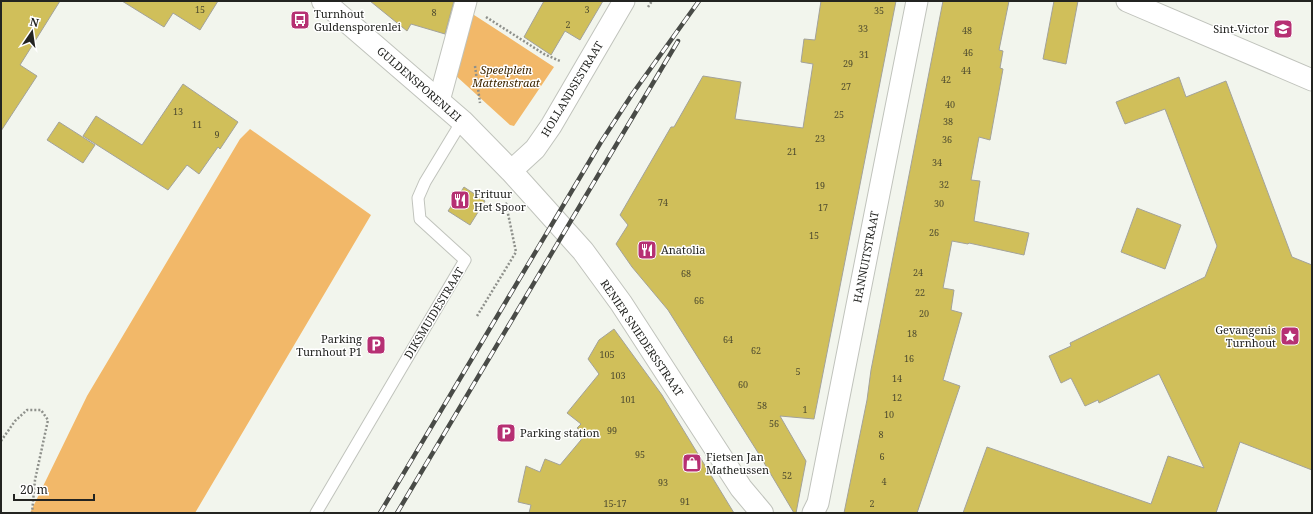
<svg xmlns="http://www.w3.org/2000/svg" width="1313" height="514" font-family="'Noto Serif',serif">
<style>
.green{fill:#f2b869}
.building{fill:#d0bf5a;stroke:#a3a29a}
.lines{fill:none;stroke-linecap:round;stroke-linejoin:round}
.lane-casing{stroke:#c0c3bc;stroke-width:13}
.street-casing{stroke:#c0c3bc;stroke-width:23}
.secondary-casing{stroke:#c0c3bc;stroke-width:24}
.path{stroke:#8e908b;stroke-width:2.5;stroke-dasharray:2 2;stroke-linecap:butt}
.lane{stroke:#fff;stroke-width:11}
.street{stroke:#fff;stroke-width:21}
.secondary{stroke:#fff;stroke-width:22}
.rail-casing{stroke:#494b47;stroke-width:4.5}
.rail{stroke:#fff;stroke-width:3;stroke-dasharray:9;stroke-linecap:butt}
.labels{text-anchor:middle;stroke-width:3;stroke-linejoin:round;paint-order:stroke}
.number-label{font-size:9px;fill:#4e4b2f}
.poi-label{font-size:11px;fill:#232421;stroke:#fff;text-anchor:start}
.park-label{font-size:11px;font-style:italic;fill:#3e2601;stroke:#fff}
.street-label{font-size:11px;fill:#232421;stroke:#fff}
</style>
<rect width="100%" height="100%" fill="#f2f5ed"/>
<path class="green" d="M471,13L554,67L514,126L510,125L455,75Z
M250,129L371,215L195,513H30L87,396L240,139Z"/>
<path class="building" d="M1,1H60L20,65L37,76L1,131Z
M122,1H218L200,30L173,13L164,27Z
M370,1H454L445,34L411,24L407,31Z
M544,1H603L580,40L565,31L551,55L524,37Z
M821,1H896L814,419L780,416L806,461L796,513H794L757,451L668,310L632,267L616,244L628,225L620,215L671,127H674L703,76L741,82L735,119L803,128L813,64L801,62L804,39L815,40Z
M943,1H1009L999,50L1003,51L1000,68L1003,69L990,140L979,137L971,180L980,181L974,221L1029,233L1024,255L969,243L968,244L952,241L943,288L954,290L951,310L962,313L943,380L960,386L917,513H844L867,400L871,370Z
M1054,1H1078L1066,64L1043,59Z
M1179,77L1186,97L1226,81L1292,257L1312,265V470L1240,442L1216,513H963L987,447L1151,504L1168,456L1204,468L1159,374L1099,403L1098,400L1085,406L1071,378L1061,383L1049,356L1071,346L1070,343L1205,277L1217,246L1165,109L1125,124L1116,102Z
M183,84L238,122L220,149L218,147L199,174L187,165L168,190L83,136L96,116L142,145Z
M59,122L95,145L83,163L47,140Z
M464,187L485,201L470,225L448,211Z
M1137,208L1181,225L1165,269L1121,252Z
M614,329L662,395L734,513H529L531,505L518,502L526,466L540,472L545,459L560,465L586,434L577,428L581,424L567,413L599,374L588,359L599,340Z"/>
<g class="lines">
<defs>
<path id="lane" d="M316,513L465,260L420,219L418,198L425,182L462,121"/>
<path id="street" d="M1127,1L1312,80
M439,101L466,1
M511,171L535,149L551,126L624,1
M813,513L818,503L917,1"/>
<path id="secondary" d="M323,1L462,121L511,171L583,251L621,303L741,488L762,513"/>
</defs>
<use href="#lane" class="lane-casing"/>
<use href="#street" class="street-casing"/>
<use href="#secondary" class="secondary-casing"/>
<path class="path" d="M648,7L652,1
M486,17L544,54L560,61
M475,66L480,103
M477,316L516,252L506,204L507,203
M1,441L15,421L27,410H41L48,420L35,480L32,513"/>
<use href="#lane" class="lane"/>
<use href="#street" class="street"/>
<use href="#secondary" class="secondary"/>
<defs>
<path id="rail" d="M380,513L601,142L633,93L699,1
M397,513L678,41"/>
</defs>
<use href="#rail" class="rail-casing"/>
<use href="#rail" class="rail"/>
</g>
<defs>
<symbol id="bus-square" viewBox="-11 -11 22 22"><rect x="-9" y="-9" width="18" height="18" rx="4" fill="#b63073" stroke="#fff"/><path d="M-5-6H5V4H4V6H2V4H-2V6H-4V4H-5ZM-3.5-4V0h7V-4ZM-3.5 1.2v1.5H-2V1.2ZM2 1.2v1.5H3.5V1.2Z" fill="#fff"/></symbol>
<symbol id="school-square" viewBox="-11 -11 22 22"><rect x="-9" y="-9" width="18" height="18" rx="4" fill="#b63073" stroke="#fff"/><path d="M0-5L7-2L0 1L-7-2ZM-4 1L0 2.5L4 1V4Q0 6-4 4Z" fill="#fff"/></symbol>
<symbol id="restaurant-square" viewBox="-11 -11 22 22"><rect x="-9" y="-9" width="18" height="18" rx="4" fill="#b63073" stroke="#fff"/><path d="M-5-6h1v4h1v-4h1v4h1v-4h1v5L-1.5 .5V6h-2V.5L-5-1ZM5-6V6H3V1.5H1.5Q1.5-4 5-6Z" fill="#fff"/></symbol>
<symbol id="sight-square" viewBox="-11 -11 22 22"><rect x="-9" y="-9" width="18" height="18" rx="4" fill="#b63073" stroke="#fff"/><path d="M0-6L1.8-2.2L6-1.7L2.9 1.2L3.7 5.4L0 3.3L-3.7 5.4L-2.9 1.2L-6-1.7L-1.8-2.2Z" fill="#fff"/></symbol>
<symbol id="parking-square" viewBox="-11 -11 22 22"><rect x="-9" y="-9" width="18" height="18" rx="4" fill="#b63073" stroke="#fff"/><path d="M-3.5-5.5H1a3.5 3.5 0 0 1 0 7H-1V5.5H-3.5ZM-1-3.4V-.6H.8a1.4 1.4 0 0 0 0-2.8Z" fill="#fff"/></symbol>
<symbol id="shop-square" viewBox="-11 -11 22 22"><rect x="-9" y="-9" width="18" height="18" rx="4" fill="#b63073" stroke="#fff"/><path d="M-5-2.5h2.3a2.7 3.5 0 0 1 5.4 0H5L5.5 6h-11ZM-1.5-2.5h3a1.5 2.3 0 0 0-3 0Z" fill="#fff"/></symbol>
</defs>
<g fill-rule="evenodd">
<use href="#bus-square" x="289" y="9" width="22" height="22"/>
<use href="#school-square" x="1272" y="18" width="22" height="22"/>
<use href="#restaurant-square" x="449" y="189" width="22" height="22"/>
<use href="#restaurant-square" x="636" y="239" width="22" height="22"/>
<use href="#sight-square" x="1279" y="325" width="22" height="22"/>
<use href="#parking-square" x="365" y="334" width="22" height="22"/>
<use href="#parking-square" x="495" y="422" width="22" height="22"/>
<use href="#shop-square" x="681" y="452" width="22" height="22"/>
</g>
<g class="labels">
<g class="number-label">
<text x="200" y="13">15</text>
<text x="587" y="13">3</text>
<text x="879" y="14">35</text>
<text x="434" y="16">8</text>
<text x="568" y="28">2</text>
<text x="863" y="32">33</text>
<text x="967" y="34">48</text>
<text x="968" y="56">46</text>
<text x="864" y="58">31</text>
<text x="848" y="67">29</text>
<text x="966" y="74">44</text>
<text x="946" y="83">42</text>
<text x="846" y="90">27</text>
<text x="950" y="108">40</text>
<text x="178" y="115">13</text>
<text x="839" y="118">25</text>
<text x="948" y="125">38</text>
<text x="197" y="128">11</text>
<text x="217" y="138">9</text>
<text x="820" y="142">23</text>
<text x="947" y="143">36</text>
<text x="792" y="155">21</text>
<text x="937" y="166">34</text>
<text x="944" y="188">32</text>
<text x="820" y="189">19</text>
<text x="663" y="206">74</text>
<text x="939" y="207">30</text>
<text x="823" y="211">17</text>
<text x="934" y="236">26</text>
<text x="814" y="239">15</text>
<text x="918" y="276">24</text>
<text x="686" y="277">68</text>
<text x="920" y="296">22</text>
<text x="699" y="304">66</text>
<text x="924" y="317">20</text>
<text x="912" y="337">18</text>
<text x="728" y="343">64</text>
<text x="756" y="354">62</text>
<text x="607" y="358">105</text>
<text x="909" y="362">16</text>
<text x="798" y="375">5</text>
<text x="618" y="379">103</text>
<text x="897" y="382">14</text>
<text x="743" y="388">60</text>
<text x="897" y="401">12</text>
<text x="628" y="403">101</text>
<text x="762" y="409">58</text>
<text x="805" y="413">1</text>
<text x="889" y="418">10</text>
<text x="774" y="427">56</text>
<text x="612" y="434">99</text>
<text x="881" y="438">8</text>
<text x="640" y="458">95</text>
<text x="882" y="460">6</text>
<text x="787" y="479">52</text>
<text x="884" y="485">4</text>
<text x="663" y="486">93</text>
<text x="685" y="505">91</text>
<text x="615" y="507">15-17</text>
<text x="872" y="507">2</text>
</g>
<g class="poi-label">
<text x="314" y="18">Turnhout<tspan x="314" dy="13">Guldensporenlei</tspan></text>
<text x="1269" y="33" text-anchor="end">Sint-Victor</text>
<text x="474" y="198">Frituur<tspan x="474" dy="13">Het Spoor</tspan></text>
<text x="661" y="254">Anatolia</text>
<text x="1276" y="334" text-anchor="end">Gevangenis<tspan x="1276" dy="13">Turnhout</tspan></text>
<text x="362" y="343" text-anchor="end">Parking<tspan x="362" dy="13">Turnhout P1</tspan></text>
<text x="520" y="437">Parking station</text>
<text x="706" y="461">Fietsen Jan<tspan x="706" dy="13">Matheussen</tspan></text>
</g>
<g class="park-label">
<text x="506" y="74">Speelplein<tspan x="506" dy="13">Mattenstraat</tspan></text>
</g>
<g class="street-label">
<text transform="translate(419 84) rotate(41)" y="4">GULDENSPORENLEI</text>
<text transform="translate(572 89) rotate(-59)" y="4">HOLLANDSESTRAAT</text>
<text transform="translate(866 257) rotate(-79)" y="4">HANNUITSTRAAT</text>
<text transform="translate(434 313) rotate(-59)" y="4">DIKSMUIDESTRAAT</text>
<text transform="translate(642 338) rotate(56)" y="4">RENIER SNIEDERSSTRAAT</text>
</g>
</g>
<rect width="1313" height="514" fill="none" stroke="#232421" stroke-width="4"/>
<g transform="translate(32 32) rotate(13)" stroke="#ffffff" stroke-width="3" paint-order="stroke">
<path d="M0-3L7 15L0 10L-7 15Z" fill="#232421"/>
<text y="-6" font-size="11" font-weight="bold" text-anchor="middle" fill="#232421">N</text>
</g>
<path d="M14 494v6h80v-6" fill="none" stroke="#232421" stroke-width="2"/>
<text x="20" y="494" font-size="12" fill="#232421" stroke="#ffffff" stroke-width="3" paint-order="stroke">20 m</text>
</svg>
